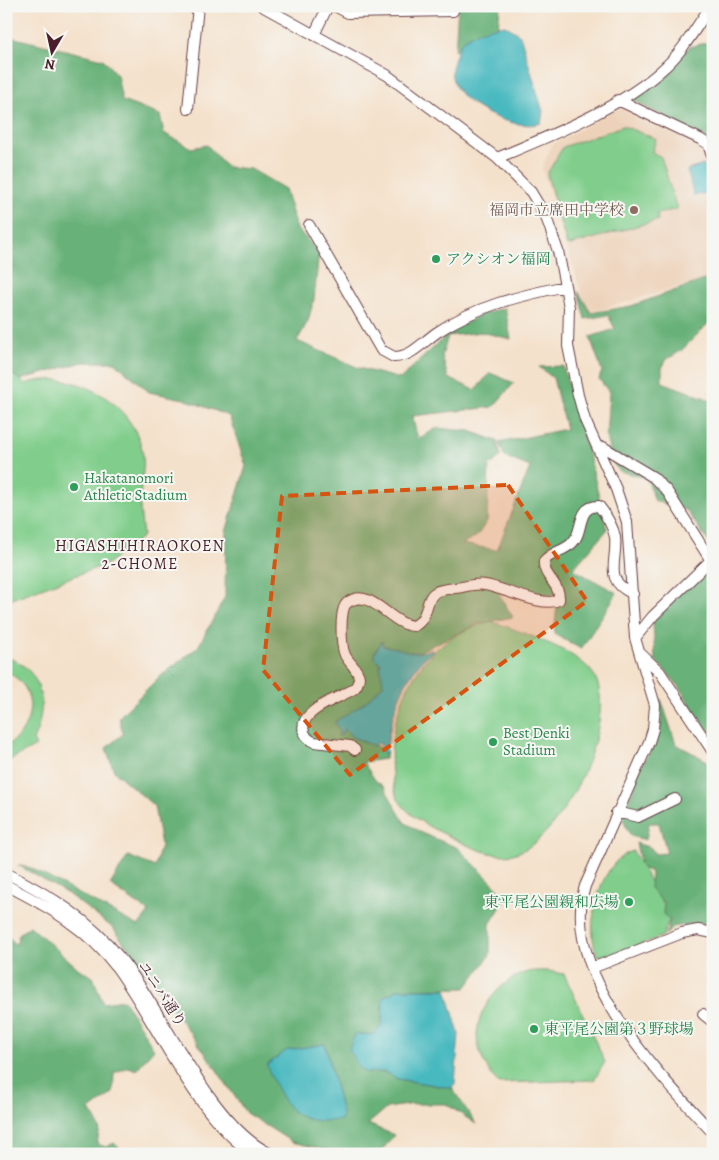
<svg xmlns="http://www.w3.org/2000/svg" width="719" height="1160" font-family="Alegreya,'Noto Serif JP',serif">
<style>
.built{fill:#edd2b9}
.green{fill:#81ce8c;stroke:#66765c}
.forest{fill:#68b178;stroke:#596852;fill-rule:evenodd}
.water{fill:#4ab9c0;stroke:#4a6c76}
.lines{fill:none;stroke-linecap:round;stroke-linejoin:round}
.minor-casing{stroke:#643c43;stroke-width:12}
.minor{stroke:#fff;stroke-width:10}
.marked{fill:#d8530f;fill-opacity:0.2;stroke:#d8530f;stroke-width:4;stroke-dasharray:10 6;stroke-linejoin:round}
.education-dot{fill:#8d6e63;stroke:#f6f6f2;stroke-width:2}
.leisure-dot{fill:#2e9e5b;stroke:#f6f6f2;stroke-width:2}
.labels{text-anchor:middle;stroke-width:4;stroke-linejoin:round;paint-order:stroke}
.education-label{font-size:15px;fill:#785e54;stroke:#f6f6f2;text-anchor:end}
.leisure-label{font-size:15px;fill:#27864d;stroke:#f6f6f2;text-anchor:start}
.street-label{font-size:15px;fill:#4a1f2b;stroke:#f6f6f2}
.neighbourhood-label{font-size:16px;letter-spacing:1px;fill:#4a1f2b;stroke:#f6f6f2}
</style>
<rect width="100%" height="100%" fill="#f6f6f2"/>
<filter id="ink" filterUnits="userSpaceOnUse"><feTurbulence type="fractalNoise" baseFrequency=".02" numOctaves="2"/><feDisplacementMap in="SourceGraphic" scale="10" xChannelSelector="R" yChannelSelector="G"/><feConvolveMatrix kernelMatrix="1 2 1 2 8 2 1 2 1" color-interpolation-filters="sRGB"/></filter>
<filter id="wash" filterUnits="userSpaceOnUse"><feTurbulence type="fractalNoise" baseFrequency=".0096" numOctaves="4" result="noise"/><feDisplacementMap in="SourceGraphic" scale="20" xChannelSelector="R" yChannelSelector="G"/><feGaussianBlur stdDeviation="1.12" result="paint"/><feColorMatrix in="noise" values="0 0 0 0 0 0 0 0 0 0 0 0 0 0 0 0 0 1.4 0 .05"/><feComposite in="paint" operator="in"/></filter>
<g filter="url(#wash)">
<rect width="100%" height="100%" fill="#f4e1cb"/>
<path class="built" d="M623,105L703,145L707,153L713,173V277L588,313L542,168L552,145Z"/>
<path class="green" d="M623,126L656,139L652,152L661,157L677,209L657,214L658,220L567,246L547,174L563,147Z
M8,368L25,384C72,368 127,399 141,445C147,466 140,482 140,502C140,513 142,525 143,536L107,564L6,601Z
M491,621C517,631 579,650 594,675C620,719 562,843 513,854C488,859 460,841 438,831C423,824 398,808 395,791C383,741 400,680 440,646C454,634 473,627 491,621Z
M6,657C45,669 48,709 33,740L36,746L6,762V746C35,730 40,686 6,672Z
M633,851L670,917L663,936L609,957L598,956C583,929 600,859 633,851Z
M549,971L564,974L605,1062L594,1080L498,1083C489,1072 481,1060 478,1045C472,1016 496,984 522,974C530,970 540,971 549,971Z"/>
<path class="forest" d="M458,6H500L497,39L455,51Z
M6,36L103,59L117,75L122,101L160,115L164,133L191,148L207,145L227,167L251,169L285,189L297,229L319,252L314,299L308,321L297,341L359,368L400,379L450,332L480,315L505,308L511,339L481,332L448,336L442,356L448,378L475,390L490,373L514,383L493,407L412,416L418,439L437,428L470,431L497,441L501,456L489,466L487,521L477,536L462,544L497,550L530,467L505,457L499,443L566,429L553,378L539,367L563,366L590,459L607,530L573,569L617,593L581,649L554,634L558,595L498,593L513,617L478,624L422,650L416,657L387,680L356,737L387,751L385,759L363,762L375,780L384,787L404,822L424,834L458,848L507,897L490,924V955L466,988L399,989L383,997L382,1025L373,1036L366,1073L384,1072L398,1079L452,1088L476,1124L446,1104H414L387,1108L368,1124L394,1135L379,1154H344L292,1142L246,1113L210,1060L113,928L68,894L18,865L31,868L138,926L149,912L110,885L128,856L155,867L161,845L154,806L114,771L106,748L123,734L119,717L157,679L198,647L225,597L226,532L246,466L229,416L184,399L149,392L115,362H83L20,380L6,369ZM325,1044L342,1114V1119L267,1065L287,1050Z
M713,41V143L631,99L665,76L689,47Z
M713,277V319L681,351L667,359L662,368V382L713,401V548L686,510L655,501L647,478L619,471L612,461L606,437L609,392L599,379L602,371L590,337L615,329L608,315L585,319L578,291L591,313L631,306Z
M713,557V736L694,712L679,686L655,660L653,622Z
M661,699L676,744L713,764V926L701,923L672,927L666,935L670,920L663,914L664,903L650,888L651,872L641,867L636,843L651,848L655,854L667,853L659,823H649L646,840L631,836C618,815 624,809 633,790C636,783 637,775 640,768C646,757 655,746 659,734C662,724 661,710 661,699Z
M30,926L79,969L93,977L103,1003L124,1000L154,1049L136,1070L129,1067L114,1073L113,1093L90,1110L100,1128L97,1144L106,1147L114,1143L126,1154H6V934L16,945L19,934Z"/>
<path class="water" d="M505,25L520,35L543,112L541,123C515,132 457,105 452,77C451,71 453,64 455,58C457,53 459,44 463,41C474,30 491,28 505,25Z
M704,165L711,192L694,196L687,170Z
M382,641L383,646C400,646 412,658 430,649L433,651C402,675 390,717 386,755L381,749V745L376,743L374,746L352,737L345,729L340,736L338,735L340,732L335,722L364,703L383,685L380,663L375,658L374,653Z
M399,989H446L459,1034L455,1083L452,1088L398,1079L384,1072L366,1073L358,1067L349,1049L355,1034L373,1035L382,1025L383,997Z
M325,1044L342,1114V1120C327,1122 308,1122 295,1113C284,1106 271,1078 267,1065L287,1050Z"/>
</g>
<g filter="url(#ink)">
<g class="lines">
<defs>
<path id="minor" d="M262,6L387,75L497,158L531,192L546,217L558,251L565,286L569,307L568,346L578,395L585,420L616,489L627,522L635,638L655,705L653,729L649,742L585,886C559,972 659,1075 713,1133
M335,6L348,13L453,11
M314,35L327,8L332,6
M618,100L700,139L708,144L713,159
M188,109L198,6
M497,158C550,136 623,107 665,67C684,50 696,27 711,6
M309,225L381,350L394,357C411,357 422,343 436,333C475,306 520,296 565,286
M598,449L603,447L653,477L667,491L710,559
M635,638L653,616L713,558
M641,654L660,672L713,752
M355,750L350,746L314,742C309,740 306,737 304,732C297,711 339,698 352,690C356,688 359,682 359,677C358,669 348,662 345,655C341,646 339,609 347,603C370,585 390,625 414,626C430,618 424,598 436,592C441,589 450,589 455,588C465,587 475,583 485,585C504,588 543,608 559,600C561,584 542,576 544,561C550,553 563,551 571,544C585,533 575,506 599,506C606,515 613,526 615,537C618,561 602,580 633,594
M616,812L638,817L675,799
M6,873C50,895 90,920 121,959C164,1012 210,1126 271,1154
M6,885C49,907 88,929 117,968C157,1023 196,1117 253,1154
M592,968L682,933L698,930L713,933
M703,1014L713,1022"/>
</defs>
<use href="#minor" class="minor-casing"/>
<use href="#minor" class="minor"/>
</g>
</g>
<path class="marked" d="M508,485L587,601L350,775L263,670L282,496Z"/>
<circle class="education-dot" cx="634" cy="210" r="5"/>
<g class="leisure-dot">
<circle cx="436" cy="259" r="5"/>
<circle cx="74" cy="487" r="5"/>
<circle cx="493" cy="742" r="5"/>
<circle cx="629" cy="902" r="5"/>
<circle cx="534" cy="1029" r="5"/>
</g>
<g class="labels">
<g class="education-label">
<text x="624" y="215">福岡市立席田中学校</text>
</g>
<g class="leisure-label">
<text x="446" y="264">アクシオン福岡</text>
<text x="84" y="483">Hakatanomori<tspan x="84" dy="17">Athletic Stadium</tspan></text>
<text x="503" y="738">Best Denki<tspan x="503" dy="17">Stadium</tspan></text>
<text x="619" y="907" text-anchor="end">東平尾公園親和広場</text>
<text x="544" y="1034">東平尾公園第３野球場</text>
</g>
<g class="street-label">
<text transform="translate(162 994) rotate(57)" y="5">ユニバ通り</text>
</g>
<g class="neighbourhood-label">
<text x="140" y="551">HIGASHIHIRAOKOEN<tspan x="140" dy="18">2-CHOME</tspan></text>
</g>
</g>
<rect width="719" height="1160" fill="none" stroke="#f6f6f2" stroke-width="25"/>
<g transform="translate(52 52) rotate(189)" stroke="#f6f6f2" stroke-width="4" paint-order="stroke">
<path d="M0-4L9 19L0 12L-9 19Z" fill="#4a1f2b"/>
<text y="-8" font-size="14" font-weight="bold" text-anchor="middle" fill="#4a1f2b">N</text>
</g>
</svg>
